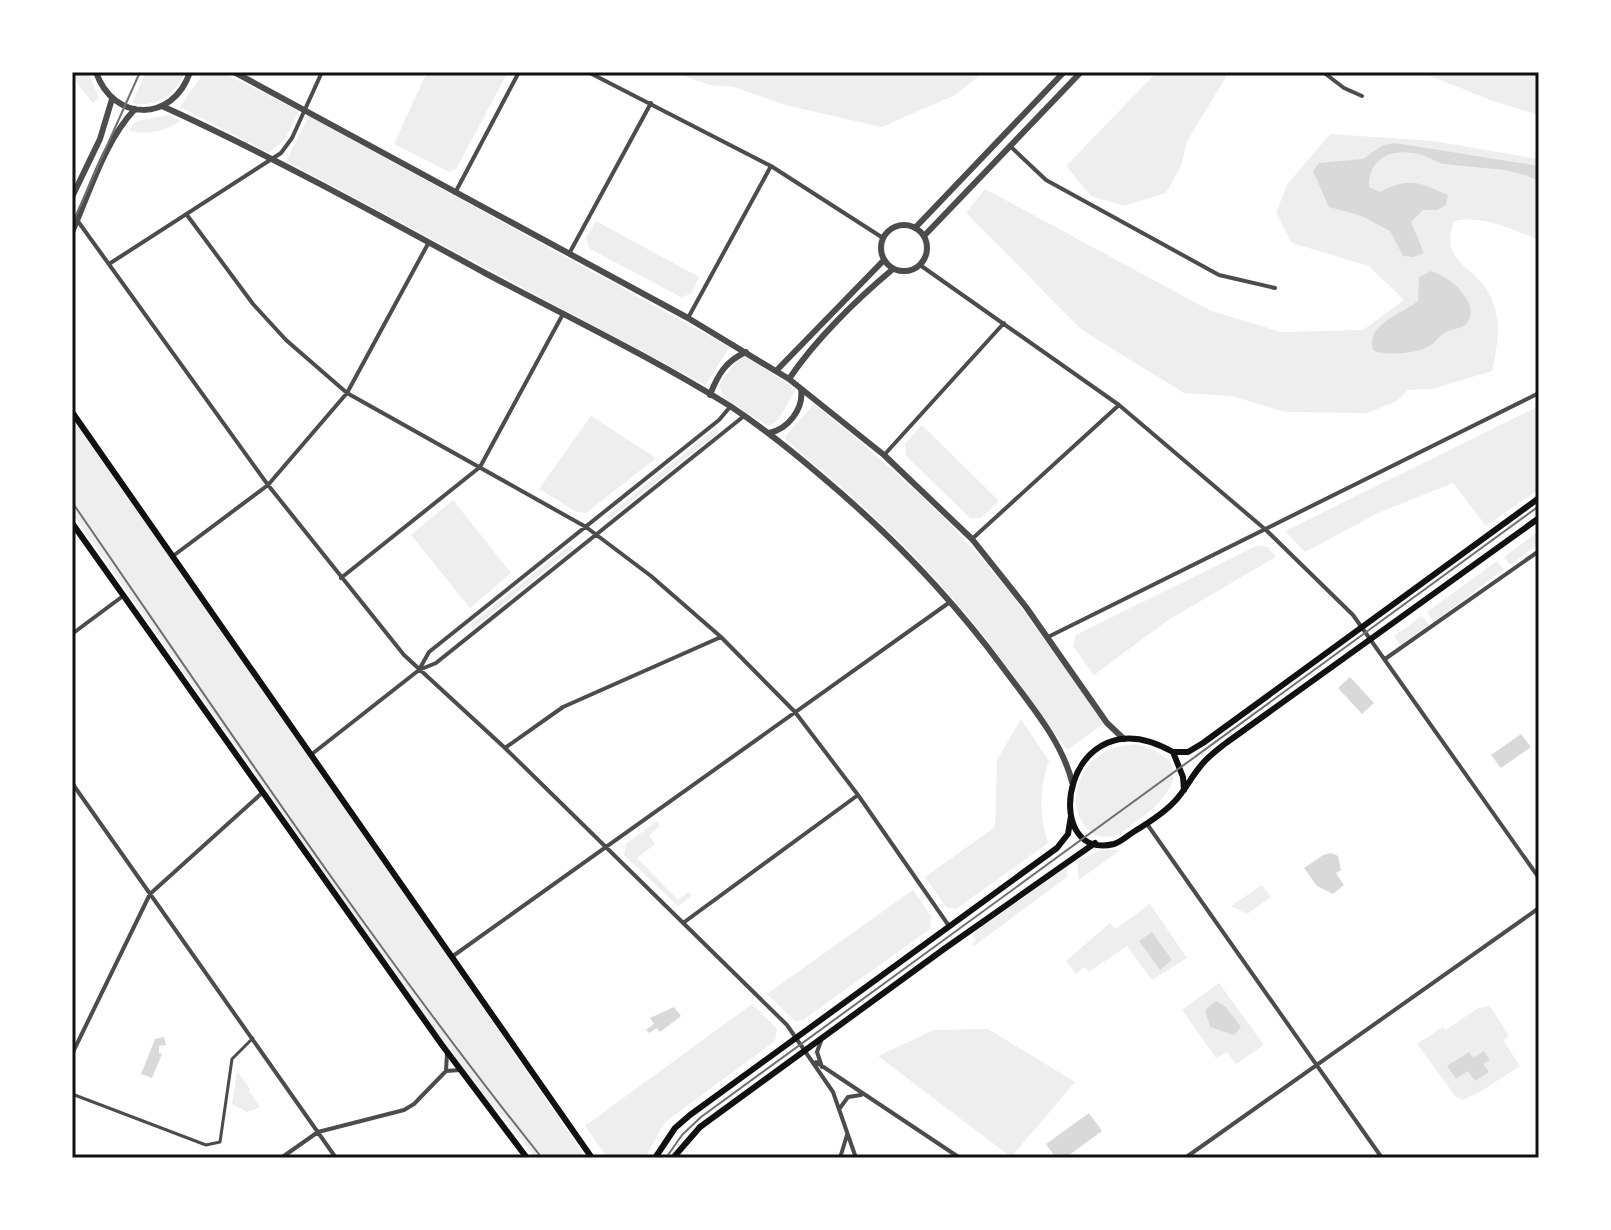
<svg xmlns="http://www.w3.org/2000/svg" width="1611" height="1230" font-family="Quicksand,sans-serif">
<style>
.green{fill:#eee}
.water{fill:#d9d9d9}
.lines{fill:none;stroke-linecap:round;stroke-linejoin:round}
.pedestrian{stroke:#4c4c4c;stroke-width:3}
.minor{stroke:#4c4c4c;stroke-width:4}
.tertiary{stroke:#4c4c4c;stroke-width:6}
.secondary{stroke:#111;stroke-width:6}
.tram{stroke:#707070;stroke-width:2}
.neatline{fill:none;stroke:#111;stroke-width:3}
</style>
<rect width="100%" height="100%" fill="#fff"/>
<path class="green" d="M74,72H88L99,98L93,103L78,85Z
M146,72H185C175,95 157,108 132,103Z
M201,72H222L299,111L285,139L269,153L180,107L200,78Z
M427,72H508L456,169L449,172L394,144Z
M674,72H984L955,95L882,127L785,105L734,87L709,85Z
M1157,72H1229L1187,141L1181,166L1166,193L1124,206L1091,196L1066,166Z
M1420,72H1539V115L1493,101Z
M169,115L181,121C164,131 148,136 129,130L136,121Z
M309,116L671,315L730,347L705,385L286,161Z
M1330,134L1433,141L1539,159V240C1512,229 1483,215 1454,221C1439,262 1472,264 1488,292C1503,318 1498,344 1492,371L1432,389L1408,390L1397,401L1367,413L1285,412L1232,396L1184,393L1082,330L966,213L985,189L1209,310L1281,332L1363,330L1404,300L1369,266L1292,243L1276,213L1287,185Z
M596,221L699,277L691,294L681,297L590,249L586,238Z
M748,357L796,390L777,421L768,426L724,398L719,385L737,360Z
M814,404C869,449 925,496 972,548C1022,603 1061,664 1105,723L1067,750C1021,686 975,619 920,562C878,517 831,478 784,438Z
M1539,406V489L1486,526L1453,483L1378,513L1305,552L1285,531Z
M591,416L656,458L586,513L577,512L539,489Z
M72,418L332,788L586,1158H536L495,1107L493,1108L436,1033L72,513Z
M922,425L999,501L981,518H970L906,456L905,444Z
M716,428L719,432L609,519L607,516Z
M453,500L511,573L470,608L411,535Z
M1539,531V544L1510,565L1504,557Z
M570,545L573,548L472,629L471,624Z
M1256,546L1268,547L1276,557L1168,620L1094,675L1073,646L1076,635Z
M1497,561L1504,569L1434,622L1427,612Z
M1422,616L1429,625L1400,645L1394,636Z
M1021,719L1049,761C1039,790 1039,813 1048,843L956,909L946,907L925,877L995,827L997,760Z
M1136,744C1192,758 1178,791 1141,818C1133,823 1123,833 1114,836C1108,837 1101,836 1095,835C1062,813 1075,763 1111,749C1118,746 1128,745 1136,744Z
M657,821L660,826L649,835L655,844L637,858L678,900L689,892L692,896L678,906L624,855L626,844Z
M1100,850H1120L1079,880L1077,861Z
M1067,867V877L974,946L972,944L976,940L972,934Z
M1262,885L1271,897L1247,914L1231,906Z
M913,890L931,916L930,929L803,1020L795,1021L767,994Z
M1150,904L1187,958L1152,980L1127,946L1089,972L1084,967L1076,974L1066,961L1110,923L1115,929Z
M1219,983L1264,1045L1236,1064L1227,1052L1216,1058L1182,1010Z
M752,1004L777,1029L775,1041L665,1122L645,1158H608L585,1126Z
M1490,1006L1509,1036L1503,1040L1520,1066L1480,1092L1463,1100L1456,1097L1417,1044L1443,1027L1446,1030L1478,1008Z
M988,1029L1075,1082L1011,1157L878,1056L934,1030Z
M237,1071L250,1089L249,1091L260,1107L247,1112L232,1104Z"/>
<path class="water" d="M1395,143L1539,166V181C1514,167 1473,168 1445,164C1437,163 1430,157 1422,155C1395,147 1368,156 1369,187L1380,192C1410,177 1418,182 1448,195L1446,205L1437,210H1423L1411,222L1424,253L1413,257L1403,256L1390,231L1362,216L1329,207L1313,171L1319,163L1363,159L1383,145Z
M1431,271C1448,276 1478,299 1469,320C1465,329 1455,328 1448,331C1440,334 1436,343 1428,347C1415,353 1386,357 1373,350C1366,323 1401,315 1418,301L1419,277Z
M1350,677L1374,703L1362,714L1338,688Z
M1521,734L1531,747L1501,768L1491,755Z
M1331,853L1338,856L1341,870L1336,873L1344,885L1333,894L1317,886L1304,868L1323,855Z
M1152,932L1172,960L1160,970L1139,941Z
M1216,1001L1226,1007L1241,1027L1234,1035L1210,1027L1205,1010Z
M674,1007L681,1016L660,1032L657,1028L649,1033L646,1030L654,1024L650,1018Z
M164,1037L166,1045L159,1046V1053L162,1054L152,1078L141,1074L155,1039Z
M1484,1051L1490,1060L1483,1064L1489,1072L1475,1081L1468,1071L1456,1079L1447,1066L1469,1052L1473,1058Z
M1089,1113L1102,1131L1065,1158H1056L1046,1144Z"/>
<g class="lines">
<path class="pedestrian" d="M72,1094L206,1145L220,1142L232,1059L253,1038"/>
<path class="minor" d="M588,72L771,166L883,238
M1323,72L1344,88L1362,96
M1010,146L1046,180L1219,275L1275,288
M455,193L519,72
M72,213L268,485L404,655L505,748L787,1025L833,1092L856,1158
M187,215L253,304L286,340L347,393L586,527L651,576L721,637L795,712L858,795L949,926
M570,252L651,103
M109,264L281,153L292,138L322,72
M920,265L1119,405L1266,530L1353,615L1539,878
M688,318L771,166
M885,454L1004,323
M972,539L1119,405
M173,556L268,485L347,393L429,242
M341,578L480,467L563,314
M72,634L123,596
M1048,637L1539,393
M1385,659L1539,551
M420,668L429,652L719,420L730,407
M505,748L563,707L721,637
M312,754L419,670L436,663L744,416
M72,783L336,1158
M1147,824L1382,1158
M683,923L858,795
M453,956L950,602
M821,1041L817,1052L822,1067
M72,1054L150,894L262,793
M816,1062L960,1158
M446,1071L447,1053
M840,1108L848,1097L861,1095
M281,1158L318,1132L404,1110L414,1104L446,1071L460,1070
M840,1158L847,1135
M1185,1158L1539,908"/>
<path class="tertiary" d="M96,72C113,122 173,123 190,72
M234,72L688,318L789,379L884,455L972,539L1026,607L1107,723L1124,739
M162,106C272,156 379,215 485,273C566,316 651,357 730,406C762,427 792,451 821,476C889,533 951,597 1004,669C1029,703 1062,741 1072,782
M72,197L100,139L112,99
M881 248a23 23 0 1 1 46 0a23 23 0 1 1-46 0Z
M915,228L1064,72
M72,232C90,192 104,142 135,109
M924,236L1081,72
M776,371L884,260
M789,379C815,340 857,299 893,269
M710,395C718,374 726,361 746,352
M769,433C788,429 804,409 801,389"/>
<path class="secondary" d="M72,412L592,1158
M72,523L442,1045L527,1158
M1173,752H1188L1203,743L1539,498
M1184,790L1183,777L1173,752C1064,690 1037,863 1114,844C1121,842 1128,835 1135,831C1148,823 1163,814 1174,802C1184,792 1190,779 1199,768C1206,758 1216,751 1226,743L1539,518
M655,1158L675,1128L690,1115L1057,848L1068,834L1071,816
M673,1158L700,1127L944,949L1095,843"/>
<path class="tram" d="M72,224L140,72
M72,502C224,723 374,948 542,1158
M666,1158L682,1135L701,1117L1539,506"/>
</g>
<rect width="1611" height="1230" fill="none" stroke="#ffffff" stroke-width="148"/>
<rect x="74" y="74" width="1463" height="1082" class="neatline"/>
</svg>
